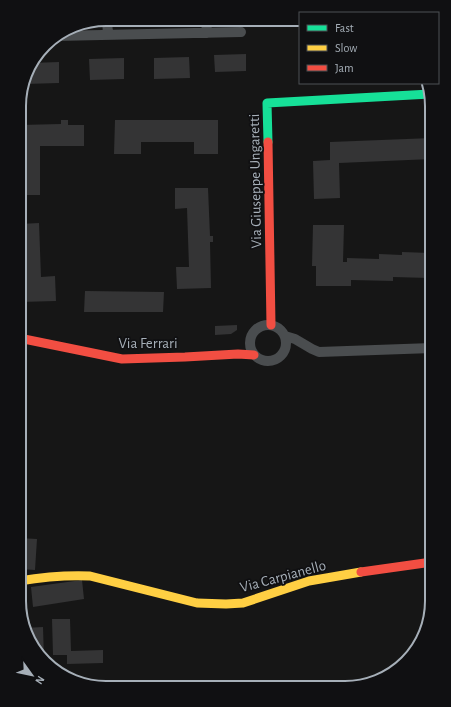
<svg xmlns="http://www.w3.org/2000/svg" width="451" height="707" font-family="'Alegreya Sans',sans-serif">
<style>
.building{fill:#343435}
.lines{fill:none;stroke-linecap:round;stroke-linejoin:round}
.street{stroke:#4a4d4f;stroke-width:10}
.fast{stroke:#16e098;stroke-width:9}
.slow{stroke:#ffcf43;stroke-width:9}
.jam{stroke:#f24e42;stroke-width:9}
.labels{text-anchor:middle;stroke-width:3.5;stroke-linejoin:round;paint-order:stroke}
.street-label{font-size:15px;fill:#a6afb8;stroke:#101012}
.rim{fill:none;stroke:#a6afb8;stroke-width:2}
</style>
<rect width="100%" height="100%" fill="#161616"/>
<path class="building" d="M246,54V71L215,72L214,55Z
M189,57L190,78L154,79V58Z
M124,58V79L90,80L89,59Z
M59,62V83L25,84V78L28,67L31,63Z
M61,120H68V125H84V146H40V195H20V125L61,124Z
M115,120H218V154H194V142H141V154H114Z
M432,138V159L339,163L340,198L314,199L313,161L330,160V142Z
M175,188H208L210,236H213V242H210L211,288L177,289L176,267H189L187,208L175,209Z
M39,223L41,277L55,276L56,301L20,302V224Z
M313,225H344L343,262H347V258L379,259V254L402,255V252L430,253L429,278L393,277V281L351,280V286H316V266H312Z
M85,291L164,292L163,312H84Z
M237,325V330L231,334L215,335V326Z
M19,538L37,539L35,570L19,569Z
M82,580L84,599L33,607L31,587Z
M52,619H70L71,651L103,650V663L67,664V655H53Z
M43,627L44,659L26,634L24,628Z"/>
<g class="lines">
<path class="street" d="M107,19L108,35
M206,20L207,33
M55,36L241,32
M250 343a18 18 0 1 1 36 0a18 18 0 1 1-36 0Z
M285,336L295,339L312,349L319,352L432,348"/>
<path class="fast" d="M268,142L267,103L430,94"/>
<path class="slow" d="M19,581C43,577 66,575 90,576L197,603L226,604L243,603L309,581L361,572"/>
<path class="jam" d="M268,142L271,325
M19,338L122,359L185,357L238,354L254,355
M361,572L432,562"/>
</g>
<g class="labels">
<g class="street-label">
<text transform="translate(255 181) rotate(-91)" y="5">Via Giuseppe Ungaretti</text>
<text x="148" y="348">Via Ferrari</text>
<text transform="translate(283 576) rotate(-15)" y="5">Via Carpianello</text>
</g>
</g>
<path d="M0 0H451V707H0ZM106 26H345A80 80 0 0 1 425 106V601A80 80 0 0 1 345 681H106A80 80 0 0 1 26 601V106A80 80 0 0 1 106 26Z" fill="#101012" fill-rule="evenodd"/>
<path class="rim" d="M106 26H345A80 80 0 0 1 425 106V601A80 80 0 0 1 345 681H106A80 80 0 0 1 26 601V106A80 80 0 0 1 106 26Z"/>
<rect x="299" y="12" width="140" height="72" fill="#101012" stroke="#4c5054"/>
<rect x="307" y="25" width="20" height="6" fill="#16e098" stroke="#4c5054"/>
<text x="335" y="32" font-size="12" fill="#a6afb8">Fast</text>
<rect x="307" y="45" width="20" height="6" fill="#ffcf43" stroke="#4c5054"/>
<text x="335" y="52" font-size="12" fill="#a6afb8">Slow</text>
<rect x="307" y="65" width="20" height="6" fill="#f24e42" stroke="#4c5054"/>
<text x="335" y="72" font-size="12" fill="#a6afb8">Jam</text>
<g transform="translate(32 675) rotate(123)" stroke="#101012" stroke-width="3" paint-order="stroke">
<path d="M0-3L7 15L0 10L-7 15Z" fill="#a6afb8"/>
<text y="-6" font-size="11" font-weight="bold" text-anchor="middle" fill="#a6afb8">N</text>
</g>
</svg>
